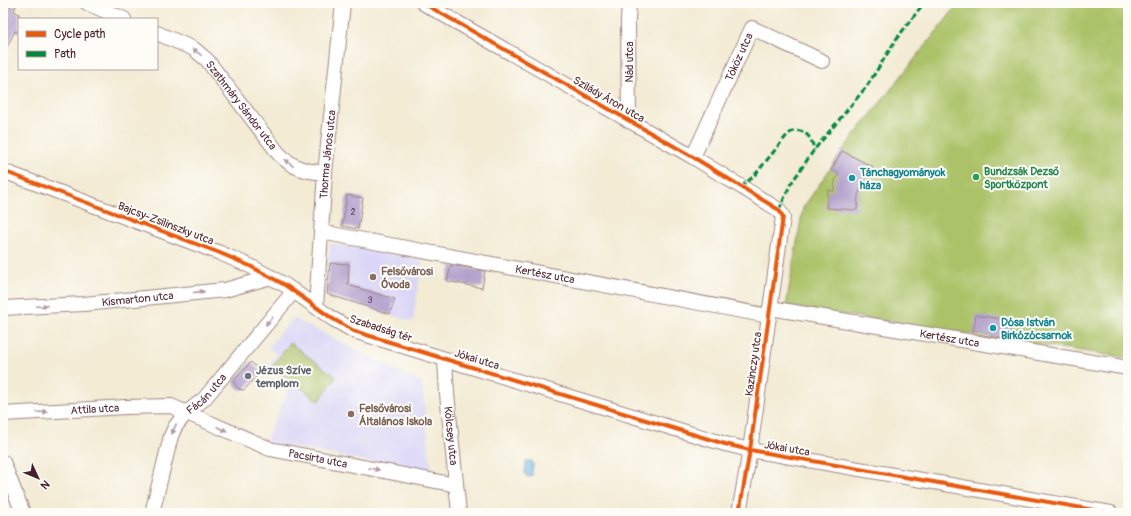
<svg xmlns="http://www.w3.org/2000/svg" width="1131" height="516" font-family="Pangolin,sans-serif">
<style>
.built{fill:#dad6f7}
.green{fill:#abc267;stroke:#7a7049}
.water{fill:#6fbbe8;stroke:#5c6d8a}
.building{fill:#af9ccb}
.lines{fill:none;stroke-linecap:round;stroke-linejoin:round}
.minor-casing{stroke:#9e8580;stroke-width:16}
.minor{stroke:#fff;stroke-width:14}
.quiet{stroke:#00873e;stroke-width:3;stroke-dasharray:6 3;stroke-linecap:butt}
.cycleway-casing{stroke:#fdfcf7;stroke-width:6}
.cycleway{stroke:#e8590c;stroke-width:4}
.oneway{fill:#ae9aa0}
.leisure-dot{fill:#2e9e5b;stroke:#fdfcf7;stroke-width:1.5}
.culture-dot{fill:#0f9aa8;stroke:#fdfcf7;stroke-width:1.5}
.education-dot{fill:#8d6e63;stroke:#fdfcf7;stroke-width:1.5}
.worship-dot{fill:#6b7280;stroke:#fdfcf7;stroke-width:1.5}
.labels{text-anchor:middle;stroke-width:4;stroke-linejoin:round;paint-order:stroke}
.number-label{font-size:9px;fill:#633e53}
.street-label{font-size:11px;fill:#4a1f2b;stroke:#fdfcf7}
.leisure-label{font-size:11px;font-weight:bold;fill:#27864d;stroke:#fdfcf7;text-anchor:start}
.culture-label{font-size:11px;font-weight:bold;fill:#0d838f;stroke:#fdfcf7;text-anchor:start}
.education-label{font-size:11px;font-weight:bold;fill:#785e54;stroke:#fdfcf7;text-anchor:start}
.worship-label{font-size:11px;font-weight:bold;fill:#5b616d;stroke:#fdfcf7;text-anchor:start}
</style>
<rect width="100%" height="100%" fill="#fdfcf7"/>
<filter id="ink" filterUnits="userSpaceOnUse"><feTurbulence type="fractalNoise" baseFrequency=".025" numOctaves="2"/><feDisplacementMap in="SourceGraphic" scale="8" xChannelSelector="R" yChannelSelector="G"/><feConvolveMatrix kernelMatrix="1 2 1 2 8 2 1 2 1" color-interpolation-filters="sRGB"/></filter>
<filter id="wash" filterUnits="userSpaceOnUse"><feTurbulence type="fractalNoise" baseFrequency=".012" numOctaves="4" result="noise"/><feDisplacementMap in="SourceGraphic" scale="16" xChannelSelector="R" yChannelSelector="G"/><feGaussianBlur stdDeviation="0.9" result="paint"/><feColorMatrix in="noise" values="0 0 0 0 0 0 0 0 0 0 0 0 0 0 0 0 0 1.4 0 .05"/><feComposite in="paint" operator="in"/></filter>
<g filter="url(#wash)">
<rect width="100%" height="100%" fill="#f3ebd4"/>
<path class="built" d="M330,243L422,260L413,322L326,295Z
M293,318L422,383L432,473L265,442L290,386L267,368L277,355L268,347Z"/>
<path class="green" d="M959,3H1128V358L786,306L803,208L846,146Z
M290,343L336,377L319,401L272,367Z"/>
<path class="water" d="M526,461H532L533,466L532,468V476L529,477L525,475Z"/>
<g id="blocks">
<path class="building" d="M3,3H11L16,6L14,11L19,14V34L15,31L3,55Z
M842,151L873,167L862,186L858,195L857,210L826,208L828,190L834,191L835,181L839,174L831,170Z
M347,195L363,198L358,229L342,226Z
M330,263L349,264L348,285L395,299L390,314L327,294Z
M451,265L485,271L482,288L447,281Z
M976,315L1013,321L1010,340L973,333Z
M251,362L261,372L244,390L239,389L235,385L234,380Z"/>
</g>
</g>
<g filter="url(#ink)">
<use href="#blocks" fill-opacity="0" stroke="#9e8580" stroke-width="1"/>
<g class="lines">
<defs>
<g id="minor">
<path d="M87,3L124,19"/>
<path d="M423,3L693,157L779,210L783,217L750,450L739,513"/>
<path id="s1" d="M157,33L194,49L207,60L279,154C294,169 305,171 325,173"/>
<path d="M629,121L628,20L629,3"/>
<path id="s2" d="M693,157L752,28L822,61"/>
<path d="M3,171L220,253L250,266L285,285L333,319L354,331L445,359L725,444L750,450L1111,513"/>
<path id="s3" d="M321,232L769,316"/>
<path id="s4" d="M316,307L325,173L343,3"/>
<path id="s5" d="M3,308L84,304L225,290L271,277"/>
<path id="s6" d="M770,308L1128,368"/>
<path id="s7" d="M445,359L447,394L459,513"/>
<path id="s8" d="M3,414L126,407L171,406L270,449L456,485"/>
<path d="M3,462L23,513"/>
<path id="s9" d="M152,513L171,436L175,427L186,413L204,399L294,291"/>
</g>
</defs>
<use href="#minor" class="minor-casing"/>
<use href="#minor" class="minor"/>
<path class="quiet" d="M741,187L754,176L788,134C802,125 812,136 814,150
M779,210L790,185L814,150L867,86L897,38L924,3"/>
<defs>
<path id="cycleway" d="M423,3L693,157L779,210L783,217L750,450L739,513
M3,171L220,253L250,266L285,285L333,319L354,331L445,359L725,444L750,450L1111,513"/>
</defs>
<use href="#cycleway" class="cycleway-casing"/>
<use href="#cycleway" class="cycleway"/>
</g>
<defs><path id="oneway-solid" d="M-6-.8H1V-3.2L6.5 0L1 3.2V.8H-6Z"/></defs>
<g class="oneway">
<use href="#oneway-solid" transform="translate(197 52) rotate(-143)"/>
<use href="#oneway-solid" transform="translate(289 163) rotate(-143)"/>
<use href="#oneway-solid" transform="translate(199 292) rotate(-5)"/>
<use href="#oneway-solid" transform="translate(42 306) rotate(-3)"/>
<use href="#oneway-solid" transform="translate(269 321) rotate(130)"/>
<use href="#oneway-solid" transform="translate(42 412) rotate(-3)"/>
<use href="#oneway-solid" transform="translate(174 429) rotate(114)"/>
<use href="#oneway-solid" transform="translate(222 429) rotate(24)"/>
<use href="#oneway-solid" transform="translate(374 469) rotate(11)"/>
</g>
</g>
<circle class="leisure-dot" cx="976" cy="177" r="4"/>
<g class="culture-dot">
<circle cx="852" cy="178" r="4"/>
<circle cx="993" cy="328" r="4"/>
</g>
<g class="education-dot">
<circle cx="373" cy="277" r="4"/>
<circle cx="351" cy="414" r="4"/>
</g>
<circle class="worship-dot" cx="248" cy="376" r="4"/>
<g class="labels">
<g class="number-label">
<text x="353" y="215">2</text>
<text x="370" y="303">3</text>
</g>
<g class="street-label">
<text dy="4" stroke="none"><textPath href="#s2" startOffset="110">Tóköz utca</textPath></text>
<text transform="translate(629 62) rotate(-90)" y="4">Nád utca</text>
<text transform="translate(609 99) rotate(30)" y="4">Szilády Áron utca</text>
<text dy="4" stroke="none"><textPath href="#s1" startOffset="114">Szathmáry Sándor utca</textPath></text>
<text dy="4" stroke="none"><textPath href="#s4" startOffset="153">Thorma János utca</textPath></text>
<text transform="translate(166 223) rotate(21)" y="4">Bajcsy-Zsilinszky utca</text>
<text dy="4" stroke="none"><textPath href="#s3" startOffset="228">Kertész utca</textPath></text>
<text dy="4" stroke="none"><textPath href="#s5" startOffset="135">Kismarton utca</textPath></text>
<text transform="translate(381 328) rotate(18)" y="4">Szabadság tér</text>
<text dy="4" stroke="none"><textPath href="#s6" startOffset="182">Kertész utca</textPath></text>
<text transform="translate(477 359) rotate(17)" y="4">Jókai utca</text>
<text transform="translate(753 364) rotate(-82)" y="4">Kazinczy utca</text>
<text dy="4" stroke="none"><textPath href="#s9" startOffset="135">Fácán utca</textPath></text>
<text dy="4" stroke="none"><textPath href="#s8" startOffset="92">Attila utca</textPath></text>
<text dy="4" stroke="none"><textPath href="#s7" startOffset="77">Kölcsey utca</textPath></text>
<text transform="translate(787 448) rotate(10)" y="4">Jókai utca</text>
<text dy="4" stroke="none"><textPath href="#s8" startOffset="325">Pacsirta utca</textPath></text>
</g>
<g class="leisure-label">
<text x="984" y="175">Bundzsák Dezső<tspan x="984" dy="13">Sportközpont</tspan></text>
</g>
<g class="culture-label">
<text x="860" y="176">Tánchagyományok<tspan x="860" dy="13">háza</tspan></text>
<text x="1001" y="326">Dósa István<tspan x="1001" dy="13">Birkózócsarnok</tspan></text>
</g>
<g class="education-label">
<text x="381" y="275">Felsővárosi<tspan x="381" dy="13">Óvoda</tspan></text>
<text x="359" y="412">Felsővárosi<tspan x="359" dy="13">Általános Iskola</tspan></text>
</g>
<g class="worship-label">
<text x="256" y="374">Jézus Szíve<tspan x="256" dy="13">templom</tspan></text>
</g>
</g>
<rect width="1131" height="516" fill="none" stroke="#fdfcf7" stroke-width="16"/>
<rect x="18" y="18" width="140" height="52" fill="#fdfcf7" stroke="#b5a4a5"/>
<rect x="26" y="31" width="20" height="6" fill="#e8590c" stroke="#b5a4a5"/>
<text x="54" y="38" font-size="12" fill="#4a1f2b">Cycle path</text>
<rect x="26" y="51" width="20" height="6" fill="#00873e" stroke="#b5a4a5"/>
<text x="54" y="58" font-size="12" fill="#4a1f2b">Path</text>
<g transform="translate(38 478) rotate(134)" stroke="#fdfcf7" stroke-width="3" paint-order="stroke">
<path d="M0-3L7 15L0 10L-7 15Z" fill="#4a1f2b"/>
<text y="-6" font-size="11" font-weight="bold" text-anchor="middle" fill="#4a1f2b">N</text>
</g>
</svg>
